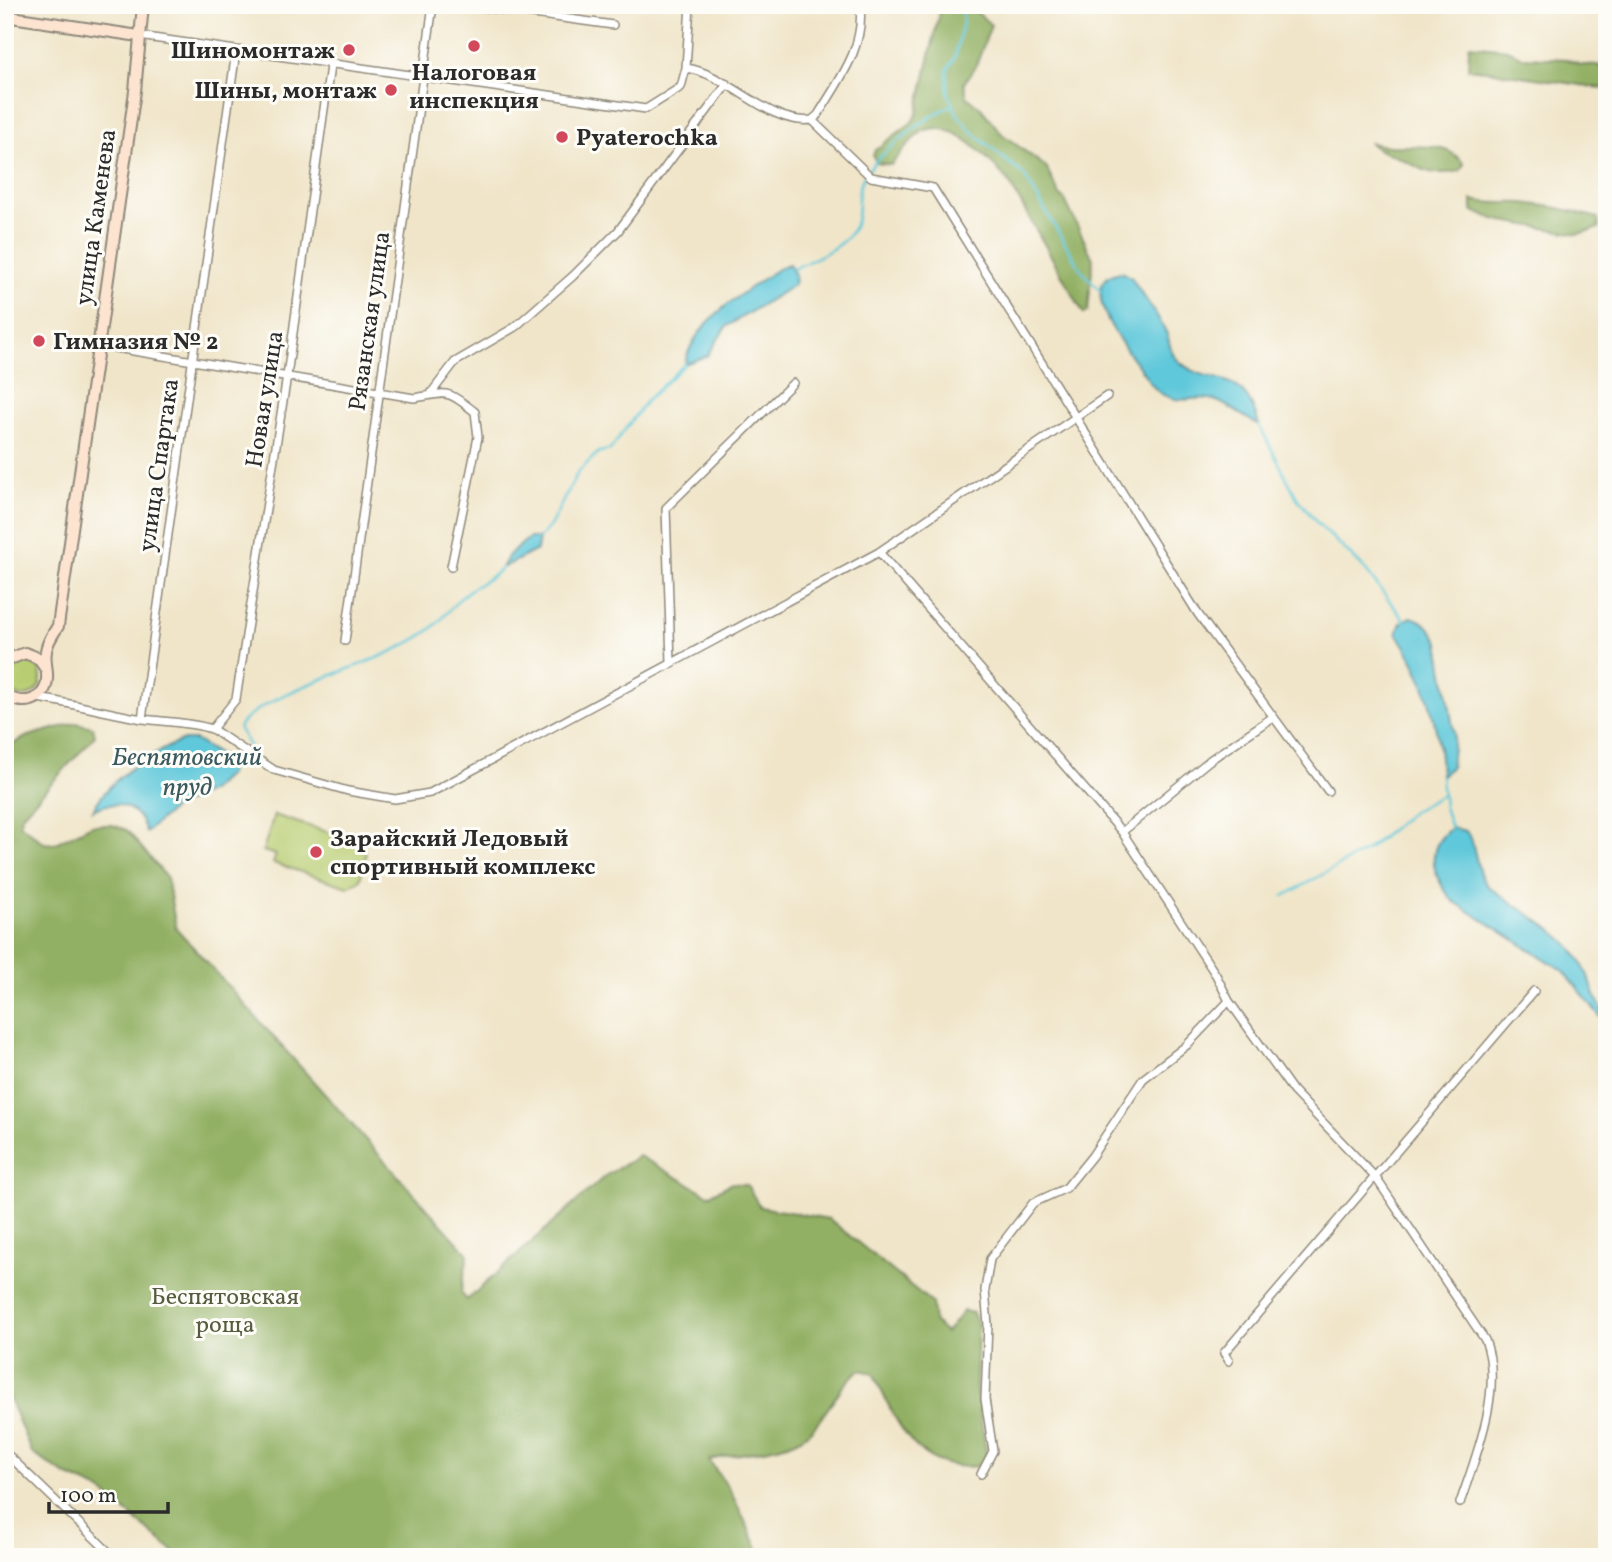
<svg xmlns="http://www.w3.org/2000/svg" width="1612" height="1562" font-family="Vollkorn,serif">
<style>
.green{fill:#b8cd72;stroke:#727c4e;stroke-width:2}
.forest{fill:#92b064;stroke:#5e6e48;stroke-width:2}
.water{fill:#5fc8da;stroke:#457a82;stroke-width:2}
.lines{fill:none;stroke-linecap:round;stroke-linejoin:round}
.stream{stroke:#5fc8da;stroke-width:2.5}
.street-casing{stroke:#8e887a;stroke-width:10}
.secondary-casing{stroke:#8e887a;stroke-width:14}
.street{stroke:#fff;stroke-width:7}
.secondary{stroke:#fde4d1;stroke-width:10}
.poi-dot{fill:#d1495b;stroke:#fdfcf7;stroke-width:2.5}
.labels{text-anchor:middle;stroke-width:6;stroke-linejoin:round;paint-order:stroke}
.poi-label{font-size:24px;font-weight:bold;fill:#2b2b2b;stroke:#fdfcf7;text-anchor:start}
.street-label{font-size:24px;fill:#2b2b2b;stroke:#fdfcf7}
.park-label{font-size:24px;fill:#555c40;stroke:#fdfcf7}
.water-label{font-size:26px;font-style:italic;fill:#3b5a60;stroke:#fdfcf7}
</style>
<rect width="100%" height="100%" fill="#fdfcf7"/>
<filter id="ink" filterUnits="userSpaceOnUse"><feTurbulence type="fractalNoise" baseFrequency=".0143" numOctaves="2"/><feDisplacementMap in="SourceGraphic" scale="14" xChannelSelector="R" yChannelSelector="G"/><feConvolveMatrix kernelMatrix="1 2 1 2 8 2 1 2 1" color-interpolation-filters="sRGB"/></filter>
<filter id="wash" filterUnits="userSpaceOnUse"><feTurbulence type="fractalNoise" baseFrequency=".00686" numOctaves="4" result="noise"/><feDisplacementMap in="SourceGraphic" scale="28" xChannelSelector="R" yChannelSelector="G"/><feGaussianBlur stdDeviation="1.57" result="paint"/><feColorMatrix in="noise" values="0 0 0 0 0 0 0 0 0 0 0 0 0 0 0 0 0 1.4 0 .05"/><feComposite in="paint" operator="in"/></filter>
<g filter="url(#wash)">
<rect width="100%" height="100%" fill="#f0e5c9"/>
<path class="green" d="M5 678a18 18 0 1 1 36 0a18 18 0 1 1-36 0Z
M274,815L362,843L366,854L360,880L348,887L273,863L276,855L263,851Z"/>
<path class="forest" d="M941,5H969L991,25L976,66L964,83L967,97L981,108L1002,134L1046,167L1059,194L1065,200L1093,259L1088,311L1084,314L1010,184C995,165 955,119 926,130C914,134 900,155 891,165L877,163L873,156L875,150L911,123L917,114Z
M1469,45L1507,49L1522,57L1567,59L1581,65H1598L1606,72L1607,89L1468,68Z
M1369,142C1400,154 1442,134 1464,164L1460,171C1427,177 1425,170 1397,157C1384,151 1381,153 1369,142Z
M1472,200C1494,205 1502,202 1522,203C1547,205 1574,211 1598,218L1599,228L1578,234L1497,220L1472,211Z
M76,723L93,727L95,736L21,816L20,824L44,843L54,844L92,825H112L127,830L167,878L176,928L468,1254L461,1292L467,1300L605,1176L639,1156L709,1195L732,1183L747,1185L760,1207L829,1219L932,1303L934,1322L946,1333L963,1311L973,1313L978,1325L976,1389L987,1456L978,1466C913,1473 897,1421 873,1373L860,1370C838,1385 828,1415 808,1433C786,1452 736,1452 709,1460L731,1492L762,1557H180L100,1490L66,1475L32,1453L5,1389V748L28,736Z"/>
<path class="water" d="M789,264L795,275L794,285L726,327L707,356L685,364C692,322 748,289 781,267Z
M1121,272L1131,277C1142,295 1157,313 1166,332C1170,340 1169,350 1175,357C1206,392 1241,360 1259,425C1245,418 1231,407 1217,401C1196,393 1183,407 1160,393C1152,388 1146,376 1140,368C1126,350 1071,281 1121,272Z
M529,538H539L537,550L502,568L509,555Z
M1411,617C1426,621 1432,630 1439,642L1454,734L1451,767L1441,776C1440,728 1425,673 1397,633L1401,623Z
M184,740H195L232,763L229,774L211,791L173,809L146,832C138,806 116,798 93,810C109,778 151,753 184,740Z
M1451,828L1466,831C1478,847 1474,872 1488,886C1496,893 1507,899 1515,905C1560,936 1577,940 1595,995C1599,1006 1607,1014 1607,1025L1564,971L1453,901C1433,877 1423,850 1451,828Z"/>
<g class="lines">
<path class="stream" d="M963,5V22L955,57L947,71L948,94L958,115L972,132L1024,175L1081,270L1102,292
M793,269C815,258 853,245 857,217C859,204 856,192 862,180C877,153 925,118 952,105
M1259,425L1297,498L1318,524L1363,567L1405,621
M539,538L550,526L578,472L599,452L610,450L646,401L685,364
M232,763L252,751L239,729C243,713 289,692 305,686C345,669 387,658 424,634C443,623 453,601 471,589C482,582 492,578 502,568
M1441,776L1444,807L1451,828
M1284,896L1367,850L1413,811L1442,795"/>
</g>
</g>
<g filter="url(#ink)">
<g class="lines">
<defs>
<path id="street" d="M468,5L613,25
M139,36L646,109L681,87L686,68L690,5
M686,68C730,74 769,126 812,120L818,115C839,80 865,48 860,5
M812,120L871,177L933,188L1198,614L1328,791
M98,345L414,398C448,393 445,388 475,412L478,437L451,567
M432,392L455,362L515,327L573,276L618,231L727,84
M879,552L1122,832L1216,975L1229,1001L1293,1091L1376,1178L1485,1340C1504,1388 1476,1456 1460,1503
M345,641L433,5
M671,663L666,508L793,383
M37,698C72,703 107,713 143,719C166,722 190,722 212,729L274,770L348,791L395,799L430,793L879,552L1107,396
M142,719L236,51
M212,729L236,699L287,376L330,66
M1122,832L1210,760L1273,717
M1229,1361L1224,1353L1534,991
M5,1452L114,1557
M981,1474L993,1451L985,1399L988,1325L985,1290L990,1259L1033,1203L1066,1188L1092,1156L1143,1079L1187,1045L1229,1001"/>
<path id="secondary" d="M5,16L139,36
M5,661L25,653L38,658L45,668
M5,694C20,707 46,702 47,679C48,670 44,661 46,651C47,642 53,634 58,626L135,91L143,5"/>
</defs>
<use href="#street" class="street-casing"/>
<use href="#secondary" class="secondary-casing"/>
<use href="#street" class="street"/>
<use href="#secondary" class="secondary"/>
</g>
</g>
<g class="poi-dot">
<circle cx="474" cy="46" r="7"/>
<circle cx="349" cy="50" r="7"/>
<circle cx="391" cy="90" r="7"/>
<circle cx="562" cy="137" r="7"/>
<circle cx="39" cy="341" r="7"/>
<circle cx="316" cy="852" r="7"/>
</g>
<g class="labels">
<g class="poi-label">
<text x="335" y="58" text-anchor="end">Шиномонтаж</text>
<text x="474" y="80" text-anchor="middle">Налоговая<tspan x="474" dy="28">инспекция</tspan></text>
<text x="377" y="98" text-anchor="end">Шины, монтаж</text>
<text x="576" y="145">Pyaterochka</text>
<text x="53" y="349">Гимназия № 2</text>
<text x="330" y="846">Зарайский Ледовый<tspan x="330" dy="28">спортивный комплекс</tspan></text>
</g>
<g class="street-label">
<text transform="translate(95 217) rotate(-82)" y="8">улица Каменева</text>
<text transform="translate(369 321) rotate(-82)" y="8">Рязанская улица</text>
<text transform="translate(264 399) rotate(-81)" y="8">Новая улица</text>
<text transform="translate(158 465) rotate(-82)" y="8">улица Спартака</text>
</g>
<g class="park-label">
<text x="225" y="1304">Беспятовская<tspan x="225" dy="28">роща</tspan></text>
</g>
<g class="water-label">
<text x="187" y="765">Беспятовский<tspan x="187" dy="30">пруд</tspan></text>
</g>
</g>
<rect width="1612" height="1562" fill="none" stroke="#fdfcf7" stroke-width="28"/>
<path d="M49 1502v10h119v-10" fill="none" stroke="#2b2b2b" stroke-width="3.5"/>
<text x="60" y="1502" font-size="21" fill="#2b2b2b" stroke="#fdfcf7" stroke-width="5" paint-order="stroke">100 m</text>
</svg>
